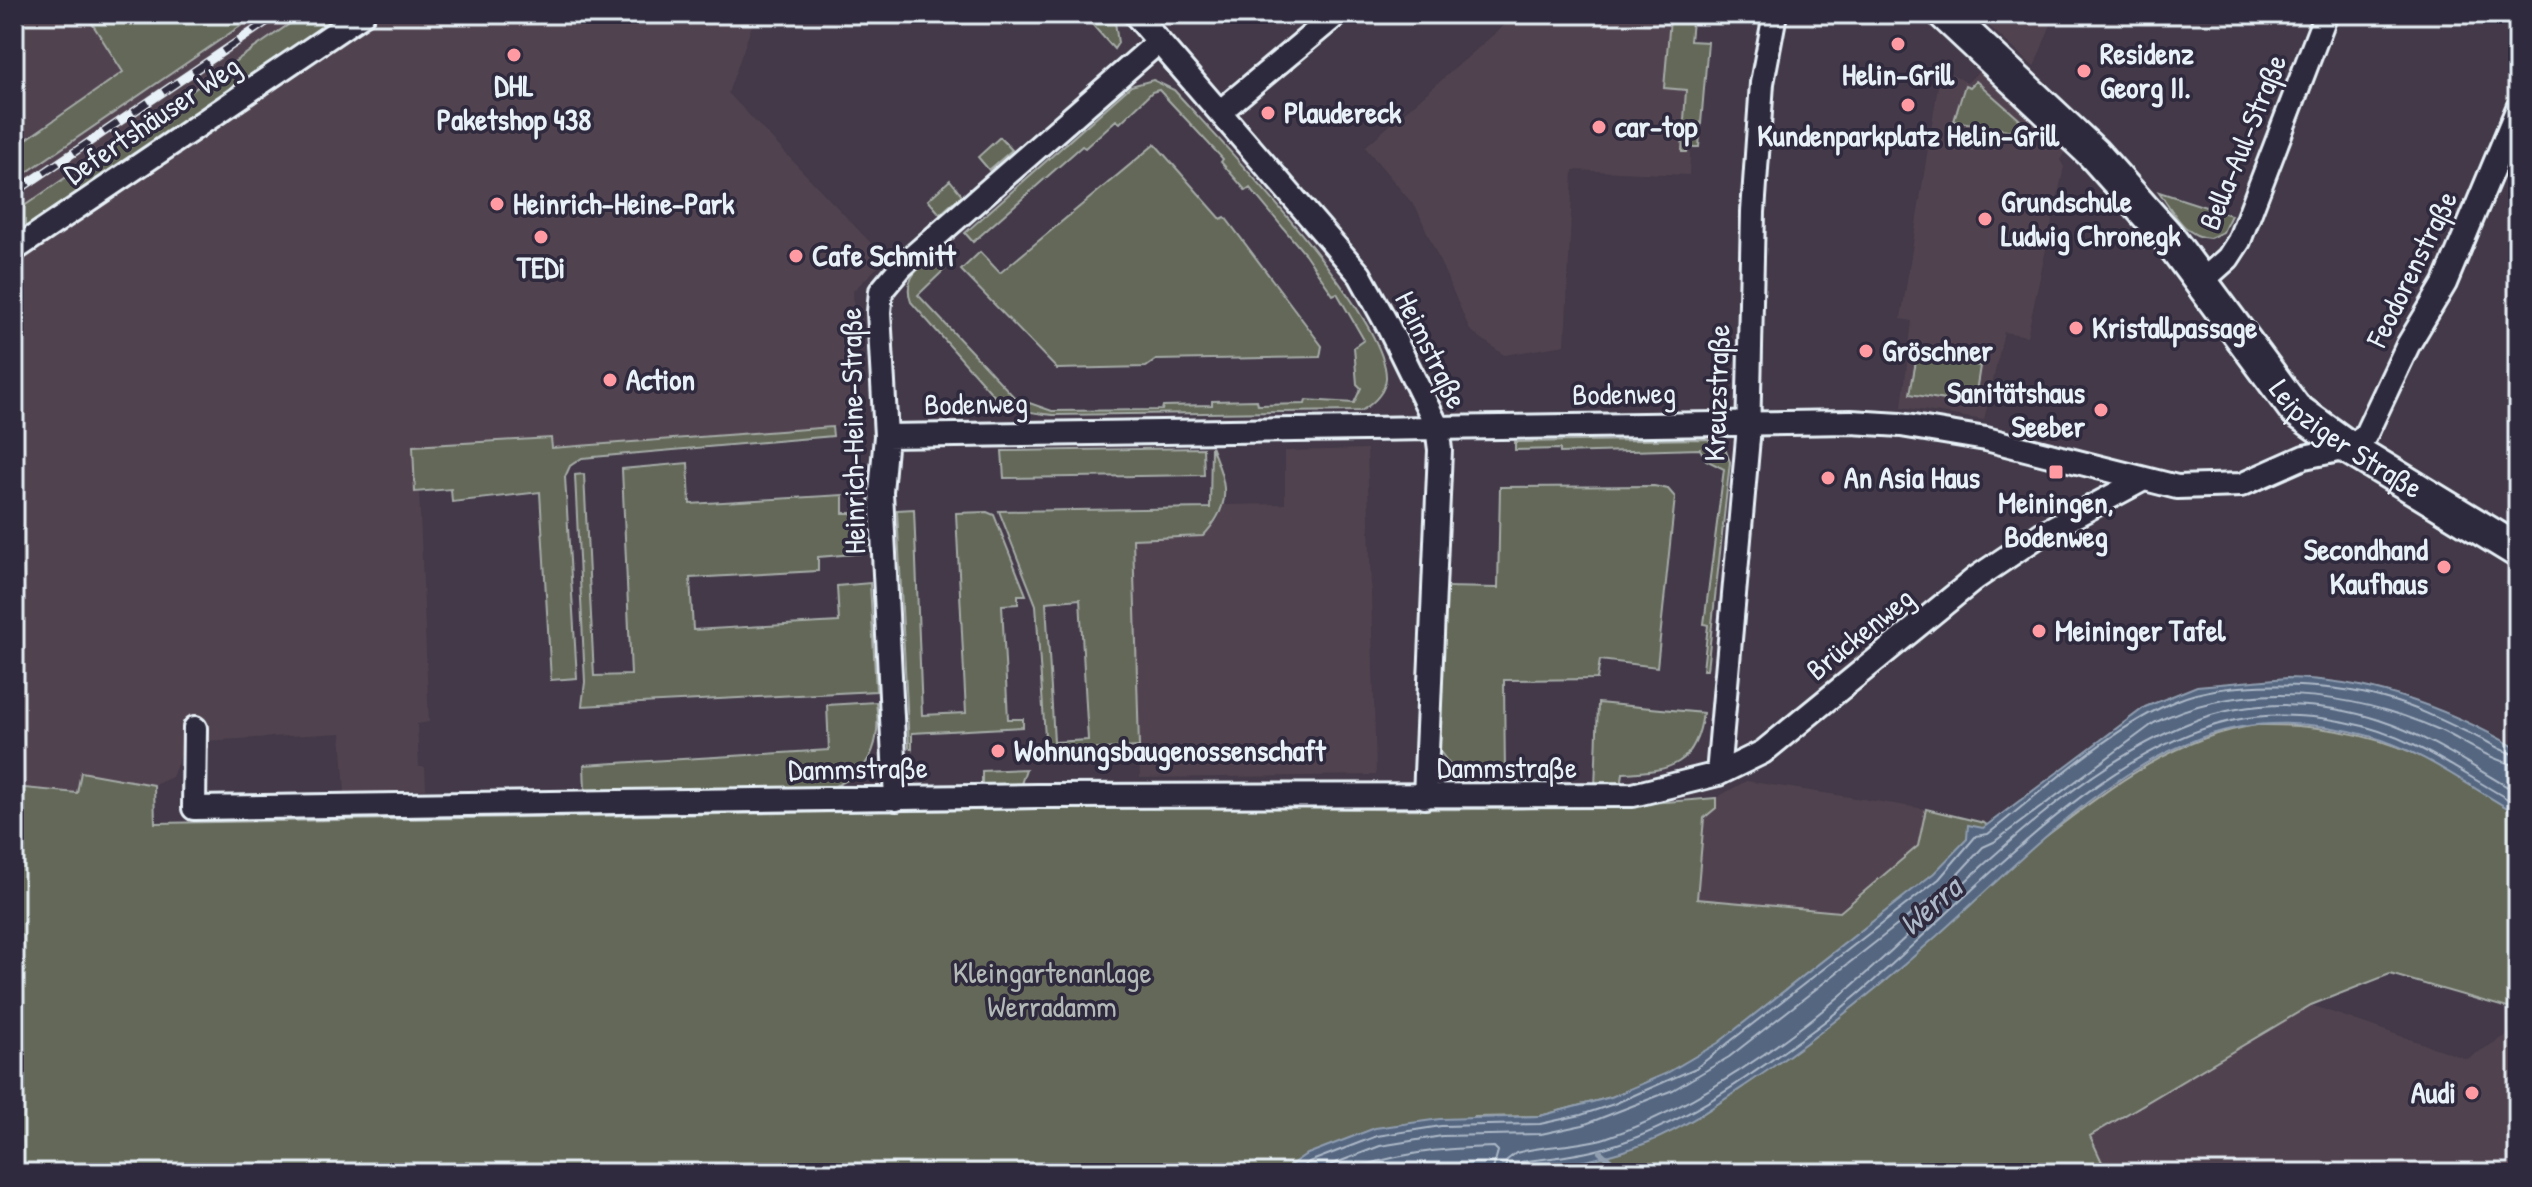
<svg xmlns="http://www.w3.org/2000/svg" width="2532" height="1187" font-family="'Patrick Hand',sans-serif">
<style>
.built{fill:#51434f}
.green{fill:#636759;stroke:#a6aca8;stroke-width:2;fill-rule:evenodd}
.water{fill:#556680;stroke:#909eb0;stroke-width:2}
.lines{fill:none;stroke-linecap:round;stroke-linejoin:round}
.shore{stroke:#adb9c8;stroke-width:2}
.stream{stroke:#909eb0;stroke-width:6}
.street-casing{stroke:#e8f1f8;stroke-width:28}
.secondary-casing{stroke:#e8f1f8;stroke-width:38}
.street{stroke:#2f2a3d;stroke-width:22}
.secondary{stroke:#2f2a3d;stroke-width:32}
.rail-casing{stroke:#e8f1f8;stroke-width:9}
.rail{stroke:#2f2a3d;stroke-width:6;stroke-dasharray:18;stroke-linecap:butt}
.poi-dot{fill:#ff9aa2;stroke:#2f2a3d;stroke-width:3}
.labels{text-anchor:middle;stroke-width:7;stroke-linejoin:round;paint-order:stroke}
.poi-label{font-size:30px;font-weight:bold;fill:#e8f1f8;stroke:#2f2a3d;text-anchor:start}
.street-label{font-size:30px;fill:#e8f1f8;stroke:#2f2a3d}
.park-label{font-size:30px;fill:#b3bab8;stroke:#2f2a3d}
.water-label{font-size:32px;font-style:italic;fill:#adb9c8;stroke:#2f2a3d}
</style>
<rect width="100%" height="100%" fill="#433948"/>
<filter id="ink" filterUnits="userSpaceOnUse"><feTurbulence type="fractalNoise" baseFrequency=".0125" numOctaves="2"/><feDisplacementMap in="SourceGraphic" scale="16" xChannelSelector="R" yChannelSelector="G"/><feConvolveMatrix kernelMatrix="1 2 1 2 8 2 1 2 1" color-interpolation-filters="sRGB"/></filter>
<g filter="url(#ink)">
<path class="built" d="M14,14H85L122,72L14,146Z
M258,14H304L14,213V181Z
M373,14H756L728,93L886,259L853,291L857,425L551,448V439L415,492H419L429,722L417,724L419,767H425L426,789L345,793L341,733L186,742L172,777L154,785L81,773L78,793L14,787V265Z
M1692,14L1688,42L1696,43L1689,175L1573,170L1565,345L1504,355L1470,330L1417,209L1365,147L1516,15Z
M1976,14H2055L2034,67Z
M1941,67L1967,83L1979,71L2065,151L2060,160L2064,167L2027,336L2004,332L1984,420L1902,407L1912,321L1901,319Z
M1367,449L1376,775L1140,778L1133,538L1203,536L1218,520L1224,505L1285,504V451Z
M1746,781L1926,809L1919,846L1841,912L1697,899L1704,818L1716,808V798Z
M2311,1005L2467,1059L2517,1029L2518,1173H2107L2090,1136Z"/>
<path class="green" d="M86,14H258L14,181V148L123,72Z
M304,14H349L14,240V213Z
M1083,14H1108L1115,22L1118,43L1114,49Z
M1670,19L1692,21L1690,41L1708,42L1699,147H1688L1687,152H1682L1686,90L1664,88Z
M1153,80L1174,90C1219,140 1388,315 1386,378C1385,393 1374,403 1361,411L1053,415C1032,413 1013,410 995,397L911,302C903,279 917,270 932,256L945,269L918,295L1015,398L1052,411L1162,410L1163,406L1212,405V401L1257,400L1258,405L1305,404L1306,400L1354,403L1361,388L1357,384L1354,347L1364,340L1337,293L1333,295L1305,254L1250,188L1246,191L1221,162L1223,159L1159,90L1152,92L1120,123L1116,120L1085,148L1082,146L973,242L965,233L1131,86Z
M1976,81L2027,126L2025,133L1954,121L1965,85L1970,87Z
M1000,137L1012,150L989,170L978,157Z
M1155,144L1221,219L1225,217L1322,346L1320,357L1156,360L1146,367L1057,369L961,270L980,252L1000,273Z
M950,180L962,195L940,214L928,200Z
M2159,192L2231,215L2223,232L2210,238C2185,238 2172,210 2159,192Z
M1917,356L1980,366L1974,405L1910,394Z
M832,427L833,436L582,458L570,466L565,477L577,678L551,680L540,492L452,502L451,489L415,492L413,446L551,438L552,448Z
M1707,439L1724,446L1730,462L1707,670H1703L1708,625L1704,624L1724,469L1706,460L1700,449L1560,453V449L1515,450V442Z
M1211,446C1226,484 1234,503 1203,536L1133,539L1139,747L1046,752L1036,605L999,511L1210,508ZM1080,599L1088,740L1054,742L1046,602Z
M1203,448L1204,475L1004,478L1002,451Z
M688,463L690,504L843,495V513H865L866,553L818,557V571L690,578L693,630L839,622L837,586L870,583L876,691L582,706L585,682L575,475L584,474L594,676L631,675L622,469Z
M1654,486L1668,489L1675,497L1657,667L1600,660L1597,679L1504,680L1505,775L1455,772L1439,750L1444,587L1498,588L1500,487Z
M914,509L922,715L966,713L956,513L987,512L994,515L1026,595H1018V604L1002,605L1008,719H1023V727L912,733V749L909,747L897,510Z
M876,702C882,743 871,775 829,788L585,791L584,765L829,750L827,705Z
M1598,703L1703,713C1696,765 1672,771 1623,773L1621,789H1595Z
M2257,725C2327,724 2389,737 2451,771C2474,784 2495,801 2518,814V1011L2390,974L2311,1005L2090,1136L2107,1173H14V787L77,793L81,772L154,785L155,823L1236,806C1396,811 1556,812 1716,798V808L1704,818L1697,899L1840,912L1918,846L1926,809L1984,823L2025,852C2096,799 2166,738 2257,725ZM1611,1097L1478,1172L1475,1117L1540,1116Z
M1026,769L1021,784L982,786V771Z"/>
<path class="water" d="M2287,678C2370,679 2446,707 2518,749V814C2469,787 2424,751 2369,736C2316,721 2255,718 2203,737C2099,774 2020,862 1939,934C1878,989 1814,1040 1746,1085C1715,1106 1683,1128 1649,1142C1535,1187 1400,1173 1279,1173L1305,1155L1375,1128L1440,1119L1540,1116L1611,1097L1665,1074L1718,1043L1934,873L1967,839L1968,825L1983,828L2145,707L2197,686Z"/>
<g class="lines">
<path class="shore" d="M1293,1173L1309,1162L1377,1136L1441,1126L1540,1124L1581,1115L1614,1104L1696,1068L1939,879L1976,836L1988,834C2045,789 2111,727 2178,700C2229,679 2330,683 2383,698C2417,707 2448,723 2479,738C2491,743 2505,754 2518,755
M1310,1173L1380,1146L1442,1136L1541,1134L1583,1125L1673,1090L1729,1057L1946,887L1983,847L1994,842L2154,723C2242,679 2351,691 2440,730C2460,739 2497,764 2518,765
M1342,1173C1392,1154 1441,1148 1494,1147L1498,1151L1492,1173
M1504,1173L1507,1160L1516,1153C1544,1145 1575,1147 1605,1138C1676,1115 1745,1070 1804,1025C1930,929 2045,779 2194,721C2250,699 2323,701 2379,720C2431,737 2472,767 2518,793
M1514,1173L1521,1162C1549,1158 1576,1156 1604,1148C1678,1128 1746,1079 1808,1034C1936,942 2075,756 2231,721C2267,713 2309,715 2345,722C2411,734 2461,773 2518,805"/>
<path class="stream" d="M1600,1152L1624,1173"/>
<defs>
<path id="street" d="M1135,14L1360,275L1388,326L1437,426L1440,450L1425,797
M1221,111L1337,14
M14,250L363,14
M2201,282L2228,258L2239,241L2326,14
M886,436L1851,422L1901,425L1986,439L2177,487L2241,485L2304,457L2349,448L2365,436L2408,345L2445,283L2518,108
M195,728L194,808L1037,796L1633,795L1718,774L1763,752L1976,578L2043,533L2142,480
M1718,774L1748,438L1753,212L1762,83L1775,14
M896,799L881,492L886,436L879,312L881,291L902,266L1157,43"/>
<g id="secondary">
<path id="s1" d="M1945,14L2093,153L2167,236L2295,409L2349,448L2518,551"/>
</g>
</defs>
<use href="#street" class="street-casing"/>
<use href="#secondary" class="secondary-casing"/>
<use href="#street" class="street"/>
<use href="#secondary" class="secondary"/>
<defs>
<path id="rail" d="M14,193L278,14"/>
</defs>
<use href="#rail" class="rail-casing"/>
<use href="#rail" class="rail"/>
</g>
</g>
<g class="poi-dot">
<circle cx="1898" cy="44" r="8"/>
<circle cx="514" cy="55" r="8"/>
<circle cx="2084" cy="71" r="8"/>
<circle cx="1908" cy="105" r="8"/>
<circle cx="1268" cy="113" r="8"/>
<circle cx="1599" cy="127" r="8"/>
<circle cx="497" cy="204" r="8"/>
<circle cx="1985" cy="219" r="8"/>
<circle cx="541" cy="237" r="8"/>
<circle cx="796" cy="256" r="8"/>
<circle cx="2076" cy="328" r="8"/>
<circle cx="1866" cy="351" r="8"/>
<circle cx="610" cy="380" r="8"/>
<circle cx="2101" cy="410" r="8"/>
<rect x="2048" y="464" width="16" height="16" rx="4"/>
<circle cx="1828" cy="478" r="8"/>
<circle cx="2444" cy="567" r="8"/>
<circle cx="2039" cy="631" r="8"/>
<circle cx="998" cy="751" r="8"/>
<circle cx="2472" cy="1093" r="8"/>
</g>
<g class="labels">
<g class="poi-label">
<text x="2100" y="64">Residenz<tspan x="2100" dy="34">Georg II.</tspan></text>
<text x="1898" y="85" text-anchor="middle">Helin-Grill</text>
<text x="514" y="96" text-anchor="middle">DHL<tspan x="514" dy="34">Paketshop 438</tspan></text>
<text x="1284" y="123">Plaudereck</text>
<text x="1615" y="137">car-top</text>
<text x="1908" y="146" text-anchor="middle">Kundenparkplatz Helin-Grill</text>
<text x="2001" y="212">Grundschule<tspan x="2001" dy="34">Ludwig Chronegk</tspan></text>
<text x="513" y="214">Heinrich-Heine-Park</text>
<text x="812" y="266">Cafe Schmitt</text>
<text x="541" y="278" text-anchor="middle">TEDi</text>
<text x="2092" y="338">Kristallpassage</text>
<text x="1882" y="361">Gröschner</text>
<text x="626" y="390">Action</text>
<text x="2085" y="403" text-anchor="end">Sanitätshaus<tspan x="2085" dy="34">Seeber</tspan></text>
<text x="1844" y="488">An Asia Haus</text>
<text x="2056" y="513" text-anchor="middle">Meiningen,<tspan x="2056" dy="34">Bodenweg</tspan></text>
<text x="2428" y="560" text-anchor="end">Secondhand<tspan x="2428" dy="34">Kaufhaus</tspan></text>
<text x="2055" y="641">Meininger Tafel</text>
<text x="1014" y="761">Wohnungsbaugenossenschaft</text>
<text x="2456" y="1103" text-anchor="end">Audi</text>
</g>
<g class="street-label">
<text transform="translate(152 120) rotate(-34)" y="10">Defertshäuser Weg</text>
<text transform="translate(2243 142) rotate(-68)" y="10">Bella-Aul-Straße</text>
<text transform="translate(2412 269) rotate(-64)" y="10">Feodorenstraße</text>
<text transform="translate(1431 350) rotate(64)" y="10">Heimstraße</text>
<text transform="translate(1717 393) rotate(-88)" y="10">Kreuzstraße</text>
<text transform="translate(1624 394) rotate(-1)" y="10">Bodenweg</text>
<text transform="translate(976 404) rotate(-1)" y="10">Bodenweg</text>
<text transform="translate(853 431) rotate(-91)" y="10">Heinrich-Heine-Straße</text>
<text dy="10" stroke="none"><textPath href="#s1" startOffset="588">Leipziger Straße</textPath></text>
<text transform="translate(1860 634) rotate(-39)" y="10">Brückenweg</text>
<text x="1507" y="778">Dammstraße</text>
<text transform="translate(858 769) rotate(-1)" y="10">Dammstraße</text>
</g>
<g class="park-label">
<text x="1052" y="983">Kleingartenanlage<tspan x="1052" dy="34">Werradamm</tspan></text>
</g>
<g class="water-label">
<text transform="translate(1930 906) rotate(-41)" y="11">Werra</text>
</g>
</g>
<rect width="2532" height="1187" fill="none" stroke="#2f2a3d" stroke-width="48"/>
<rect x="24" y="24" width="2484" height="1139" fill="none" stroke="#e8f1f8" stroke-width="3" filter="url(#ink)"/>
</svg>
